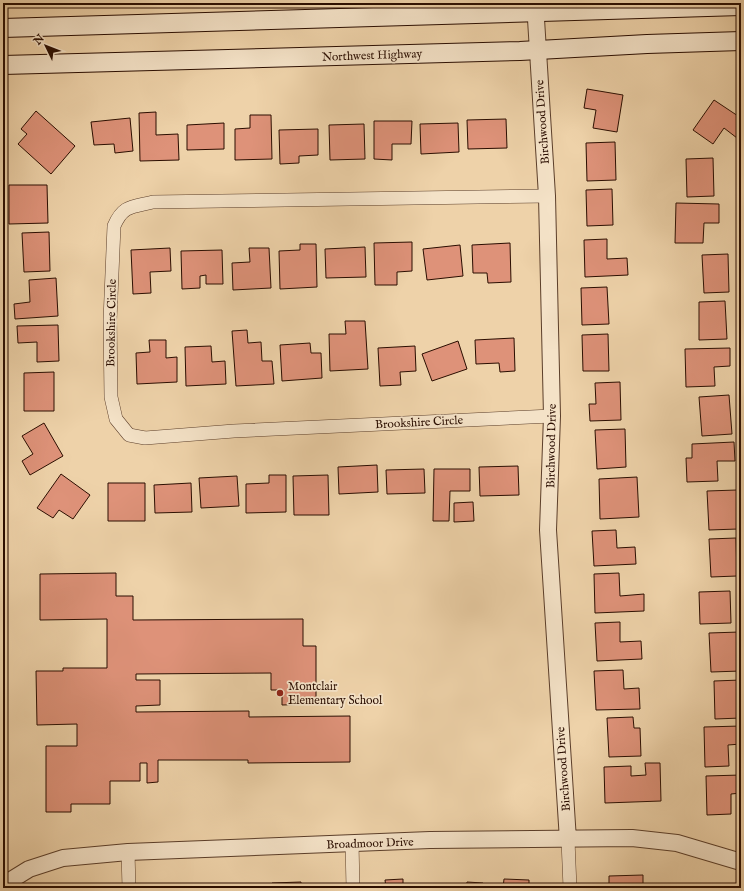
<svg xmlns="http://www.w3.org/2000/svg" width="744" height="891" font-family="'IM FELL English',serif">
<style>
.building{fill:#de9279;stroke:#2a0d00}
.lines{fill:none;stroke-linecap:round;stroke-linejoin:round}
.minor-casing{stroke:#5b3e2a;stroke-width:14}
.tertiary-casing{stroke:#5b3e2a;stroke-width:18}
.secondary-casing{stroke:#2a0d00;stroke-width:20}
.minor{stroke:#f4e2c7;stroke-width:13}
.tertiary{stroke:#f4e2c7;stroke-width:16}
.secondary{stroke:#f4e2c7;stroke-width:18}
.poi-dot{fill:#8f2418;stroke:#f4e2c7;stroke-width:1.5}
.labels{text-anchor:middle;stroke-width:3.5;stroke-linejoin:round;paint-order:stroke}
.street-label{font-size:12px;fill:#2a0d00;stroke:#f4e2c7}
.poi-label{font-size:12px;fill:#2a0d00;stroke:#f4e2c7;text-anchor:start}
</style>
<rect width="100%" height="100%" fill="#eed2a9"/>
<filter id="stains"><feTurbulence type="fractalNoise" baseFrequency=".005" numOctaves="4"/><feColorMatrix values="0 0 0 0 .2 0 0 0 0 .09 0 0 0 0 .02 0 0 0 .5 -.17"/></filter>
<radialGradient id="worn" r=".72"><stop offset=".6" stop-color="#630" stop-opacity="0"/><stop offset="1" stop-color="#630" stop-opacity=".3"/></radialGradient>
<path class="building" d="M587,89L623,95L617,132L593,128L596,110L584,108Z
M714,100L741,118V132L737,138L724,128L713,144L693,130Z
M36,111L75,146L51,174L18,144L27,134L21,129Z
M156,112V135L178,134L179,160L140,161L139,113Z
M250,115H271L272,159L235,160V129L250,128Z
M130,118L133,151L115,153L114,144L94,145L91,122Z
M506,119L507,148L468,149L467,120Z
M374,121H412L411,144H392V160L374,159Z
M224,123V149L187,150V125Z
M458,123L459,152L421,154L420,124Z
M364,124L365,159L330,160L329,125Z
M318,129V155L299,156V163L280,164L279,130Z
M615,142L616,180L587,181L586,143Z
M713,158L714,196L687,197L686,159Z
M9,185H47L48,223L9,224Z
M612,189L613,225L587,226L586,190Z
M676,203L719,204V223H704L703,243H675Z
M49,232L50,271L24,272L22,233Z
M607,239V259L627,258L628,275L585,277L584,240Z
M412,242V271L397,272V285H375L374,243Z
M510,243L511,282L488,283L487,273H473L472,245Z
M300,244H316L317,287L280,289L279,251L300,250Z
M460,245L463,276L427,280L423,249Z
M365,247L366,277L326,278L325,249Z
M170,248L171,271L150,272L151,293L133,294L131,250Z
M249,248H269L271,288L233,290L232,263L250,262Z
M222,250L223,284H206V275L200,276V288L182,289L181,251Z
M728,254L729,292L704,293L702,255Z
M56,278L58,316L15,319L14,304L30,302L29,280Z
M607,287L609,324L582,325L581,288Z
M725,301L727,339L699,340V302Z
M345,321H365L368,369L330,371L329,334H346Z
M58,325L59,361L37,362V342L18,343L17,326Z
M247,330L248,343L261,342L262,361H272L274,384L236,386L232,331Z
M608,334L609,371H583L582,335Z
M514,338L515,371L500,372L499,363L476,364L475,340Z
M149,340H166V358L177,357V382L137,384L136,353L150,352Z
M458,341L467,369L432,381L422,354Z
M310,343L311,353H321L322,378L282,381L280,345Z
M211,346L212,362L225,361L226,384L186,386L185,347Z
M415,346L416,371L400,372L401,385L380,386L378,348Z
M730,348V366L714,367L715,386L686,387L685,349Z
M54,372V411H24V373Z
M620,382L621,420L590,421L589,404H596L595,383Z
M729,395L732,434L702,436L699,397Z
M44,423L63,456L30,475L22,461L33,454L22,436Z
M625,429L626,467L597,469L595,430Z
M734,442L735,461H717L718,481L687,482L686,458H692V444Z
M377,465L378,492L339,494L338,467Z
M518,466L519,495L480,496L479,467Z
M424,469L425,493L387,494L386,470Z
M434,469H470V491H450L449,521H433Z
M61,474L90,495L73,519L59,510L53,518L37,508Z
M269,475H286V512L246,513V484L269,483Z
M328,475L329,515H294L293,476Z
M237,476L239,506L201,508L199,478Z
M637,477L639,517L600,519L599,479Z
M108,483H145V521H108Z
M191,483L192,512L155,513L154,485Z
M737,490L738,529L709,530L707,491Z
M473,502L474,521L454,522V503Z
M616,530L617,548L635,547L636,564L594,566L592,531Z
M736,538L737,576L711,577L709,539Z
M116,573V596H133V620L303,619V646H316V704L282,705V690H271V673L136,674V680H160V705L136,706V712L249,711V717L350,716V762L248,763V760H158V782L147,783V763H140V781H110V804H71V812H46V746H77V724L37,725L36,671H63V668H107V619L40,620V574Z
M619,573L620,596L644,594V611L595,613L594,574Z
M730,591L731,623L700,624L699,592Z
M620,622V642L641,641L642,659L597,661L595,623Z
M740,632L741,671L711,672L709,633Z
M623,670L624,689L639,688L640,709L596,710L594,671Z
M741,680V718L715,719L714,681Z
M633,717L634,728H640L641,756L609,757L607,718Z
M741,726V744L728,745L729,766L705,767L704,727Z
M645,763H660L661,801L605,803L604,767L631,766V776L646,775Z
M741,775V793L731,794V814L707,815L706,776Z
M643,875V888H609V876Z
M403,879V888H386L385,880Z
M504,879L529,880V888H503Z
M301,882V888H272V883Z
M467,882L483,883V888H466Z
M203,885V888H171V887Z"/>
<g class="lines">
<defs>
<path id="minor" d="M547,196L153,202C132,207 123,205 114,226L110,320L111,397L116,419L129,435L145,438L234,431L552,416
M568,840L570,888
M352,843L353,888
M128,852L129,888"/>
<path id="tertiary" d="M535,3L547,196L552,416L548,530L568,840
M3,885L29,869L63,858L128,852L430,840L632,838L677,843L741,862"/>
<path id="secondary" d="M3,28L741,6
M3,65L520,51L647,44L741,41"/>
</defs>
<use href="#minor" class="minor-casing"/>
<use href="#tertiary" class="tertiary-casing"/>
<use href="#secondary" class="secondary-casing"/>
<use href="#minor" class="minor"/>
<use href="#tertiary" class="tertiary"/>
<use href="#secondary" class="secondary"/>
</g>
<circle class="poi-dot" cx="280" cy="693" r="4"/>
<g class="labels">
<g class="street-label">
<text transform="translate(372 55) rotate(-2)" y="4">Northwest Highway</text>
<text transform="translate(542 122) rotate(-94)" y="4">Birchwood Drive</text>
<text transform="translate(111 323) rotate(-89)" y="4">Brookshire Circle</text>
<text transform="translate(419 422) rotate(-3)" y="4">Brookshire Circle</text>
<text transform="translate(551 446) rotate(-89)" y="4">Birchwood Drive</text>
<text transform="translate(563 769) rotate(-94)" y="4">Birchwood Drive</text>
<text transform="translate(370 843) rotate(-2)" y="4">Broadmoor Drive</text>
</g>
<g class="poi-label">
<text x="288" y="690">Montclair<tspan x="288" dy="14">Elementary School</tspan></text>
</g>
</g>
<rect width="744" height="891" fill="none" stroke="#eed2a9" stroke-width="16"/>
<rect x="4" y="4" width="736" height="883" fill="none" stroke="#2a0d00" stroke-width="2"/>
<rect x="8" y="8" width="728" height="875" fill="none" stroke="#2a0d00"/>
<g transform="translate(46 46) rotate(313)" stroke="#f4e2c7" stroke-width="3" paint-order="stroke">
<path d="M0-3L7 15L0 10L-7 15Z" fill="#2a0d00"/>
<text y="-6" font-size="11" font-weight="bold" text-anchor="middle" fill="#2a0d00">N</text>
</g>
<rect width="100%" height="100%" filter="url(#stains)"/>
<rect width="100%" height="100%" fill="url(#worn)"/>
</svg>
